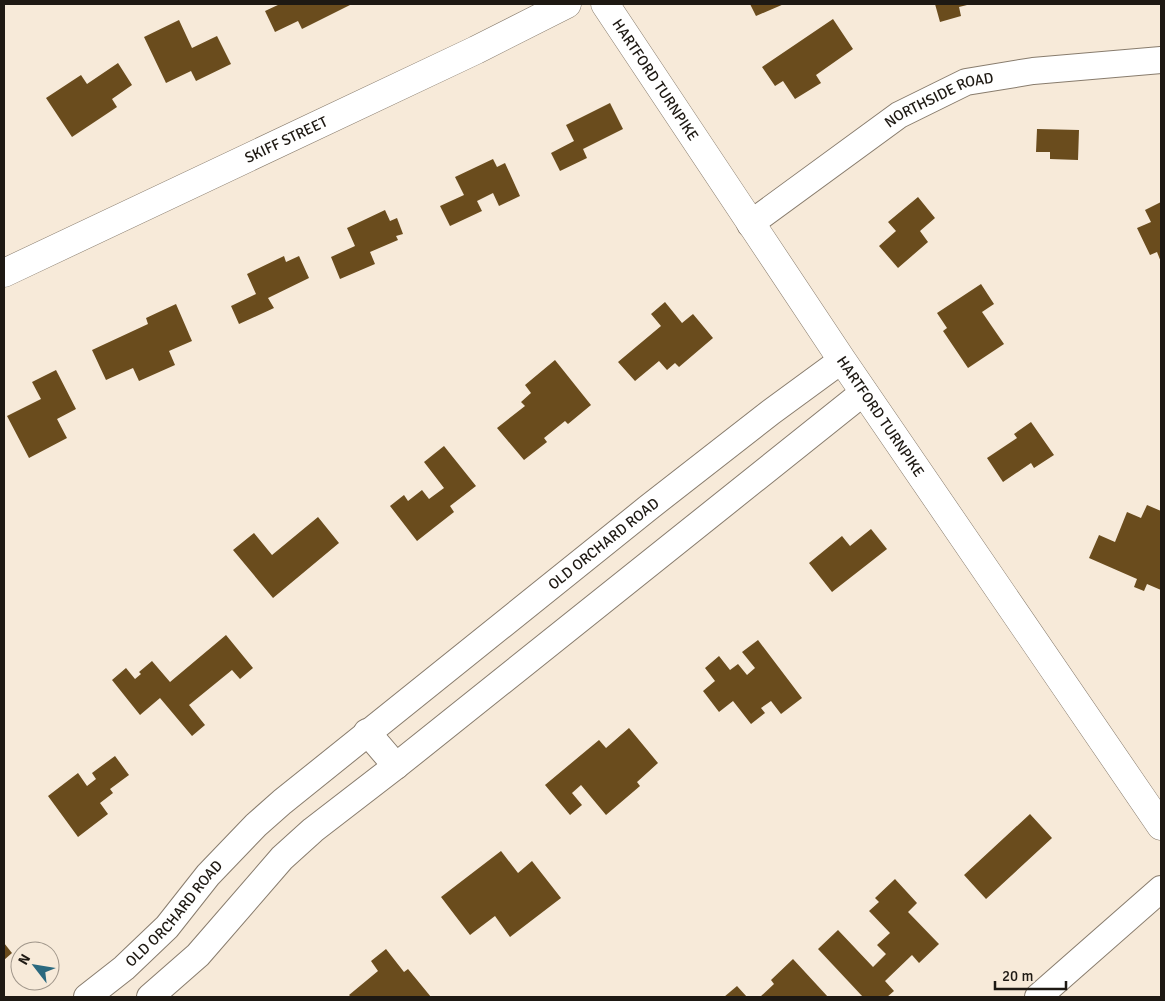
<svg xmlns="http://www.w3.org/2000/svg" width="1165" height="1001" font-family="Signika,sans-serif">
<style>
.building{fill:#6a4c1d}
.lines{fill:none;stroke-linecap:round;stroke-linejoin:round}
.minor-casing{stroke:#887c6d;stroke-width:28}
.secondary-casing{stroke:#887c6d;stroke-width:29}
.minor{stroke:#fff;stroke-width:26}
.secondary{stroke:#fff;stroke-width:28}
.labels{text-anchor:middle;stroke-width:5;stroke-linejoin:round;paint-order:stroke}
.street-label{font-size:15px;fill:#1e1913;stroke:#f7ead9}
</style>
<rect width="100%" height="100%" fill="#f7ead9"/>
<path class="building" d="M280,4H352L302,29L298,21L275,32L265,11Z
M750,4H784L756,16Z
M935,4H971L959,7L961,16L940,22Z
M833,19L853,49L816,75L821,83L795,99L783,81L775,86L762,67Z
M179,20L192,48L217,36L231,64L196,81L191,71L166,83L144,37Z
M118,63L132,85L112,99L117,107L72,137L46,98L81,75L87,84Z
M610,103L623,129L583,149L587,158L560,171L551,153L574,141L566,125Z
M1037,129L1079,130L1078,160L1050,159V152H1036Z
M493,159L497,167L505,163L520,196L499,206L493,193L477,201L482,211L450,226L440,206L464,195L455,177Z
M918,197L935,218L920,231L928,242L898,268L879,246L896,231L888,222Z
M1161,202V262L1157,252L1150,255L1137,228L1151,222L1145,210Z
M385,210L390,221L397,218L403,234L396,236L398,240L370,252L375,264L340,279L331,257L355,246L347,228Z
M284,256L286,262L299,256L309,278L268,298L274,308L239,324L231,306L256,294L247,274Z
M981,284L994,304L982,312L1004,344L968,368L943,331L947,328L937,313Z
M665,302L682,323L693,314L713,338L679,367L675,363L667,370L659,361L635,381L618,362L661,326L651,314Z
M176,304L192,341L169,351L175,365L139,381L133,368L106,380L92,350L148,324L146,318Z
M555,360L591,405L568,424L565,421L544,438L547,442L524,460L497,428L525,406L521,402L531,393L525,385Z
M56,370L76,409L57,419L67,438L29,458L7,416L41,399L32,382Z
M1031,422L1054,455L1034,468L1031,463L1003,482L987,458L1017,438L1014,434Z
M444,446L476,486L450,506L454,512L417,541L390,506L404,495L408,501L422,490L429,499L444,488L424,462Z
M1147,505L1161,511V590L1147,584L1144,591L1134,587L1137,579L1089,558L1099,535L1115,542L1127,512L1141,518Z
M318,517L339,543L273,598L233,550L254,533L272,555Z
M871,529L887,549L832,592L809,563L842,536L850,546Z
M226,635L253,668L240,679L232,670L189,705L205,725L192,736L160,698L140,715L112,680L126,668L135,679L141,674L139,672L152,661L170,682Z
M758,640L802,698L781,714L771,701L761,708L765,713L751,724L733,701L719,712L703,691L715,681L705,668L719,656L730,670L738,664L747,675L755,668L742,652Z
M629,728L658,763L637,782L640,786L606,815L581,785L572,793L582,805L570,815L545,785L599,740L606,748Z
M115,756L129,775L110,789L113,793L100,803L108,814L78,837L48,796L78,773L87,786L96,779L92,773Z
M1030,814L1052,838L986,899L964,875Z
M501,851L518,873L532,861L561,898L510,937L495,916L470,935L441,897Z
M895,879L917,903L908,912L939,944L919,963L912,955L885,981L894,991L887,997H863L818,949L838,930L873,967L886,954L877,945L890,933L869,911L879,902L875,898Z
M4,943L12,953L4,960Z
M386,949L404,972L408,969L431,997H351L349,995L378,971L371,961Z
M793,959L828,997H760L774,984L771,980Z
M737,986L747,997H724Z"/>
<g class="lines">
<defs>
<g id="minor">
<path id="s1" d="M750,224L899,115L966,82L1033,71L1161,60"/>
<path d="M367,732L396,766"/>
<path id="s2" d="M87,997L124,968L167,927L208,875L256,825L282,802L648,508L771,412L842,360"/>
<path d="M150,997L198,955L282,858L313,830L396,766L864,392"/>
<path d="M1038,997L1161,889"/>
</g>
<g id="secondary">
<path id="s3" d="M605,4L842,360L1161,826"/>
<path id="s4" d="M4,273L476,50L567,4"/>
</g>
</defs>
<use href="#minor" class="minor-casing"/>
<use href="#secondary" class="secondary-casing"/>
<use href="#minor" class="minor"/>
<use href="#secondary" class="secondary"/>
</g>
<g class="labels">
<g class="street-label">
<text dy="5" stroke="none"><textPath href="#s3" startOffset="91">HARTFORD TURNPIKE</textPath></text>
<text dy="5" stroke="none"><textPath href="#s1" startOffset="228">NORTHSIDE ROAD</textPath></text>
<text dy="5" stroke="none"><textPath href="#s4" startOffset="312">SKIFF STREET</textPath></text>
<text dy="5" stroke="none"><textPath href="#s3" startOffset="496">HARTFORD TURNPIKE</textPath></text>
<text dy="5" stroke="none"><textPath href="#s2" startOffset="689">OLD ORCHARD ROAD</textPath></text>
<text dy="5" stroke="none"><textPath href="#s2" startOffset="121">OLD ORCHARD ROAD</textPath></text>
</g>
</g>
<rect width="1165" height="1001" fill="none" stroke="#1e1913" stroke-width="10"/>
<g transform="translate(35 966) rotate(301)"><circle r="24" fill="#f7ead9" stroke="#a0968a"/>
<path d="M0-4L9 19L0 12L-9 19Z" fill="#2b697f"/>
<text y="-8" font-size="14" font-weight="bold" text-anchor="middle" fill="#1e1913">N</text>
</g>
<path d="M995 981v8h71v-8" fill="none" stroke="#1e1913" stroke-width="2.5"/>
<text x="1002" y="981" font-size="15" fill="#1e1913" stroke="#f7ead9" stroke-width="4" paint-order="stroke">20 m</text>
</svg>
